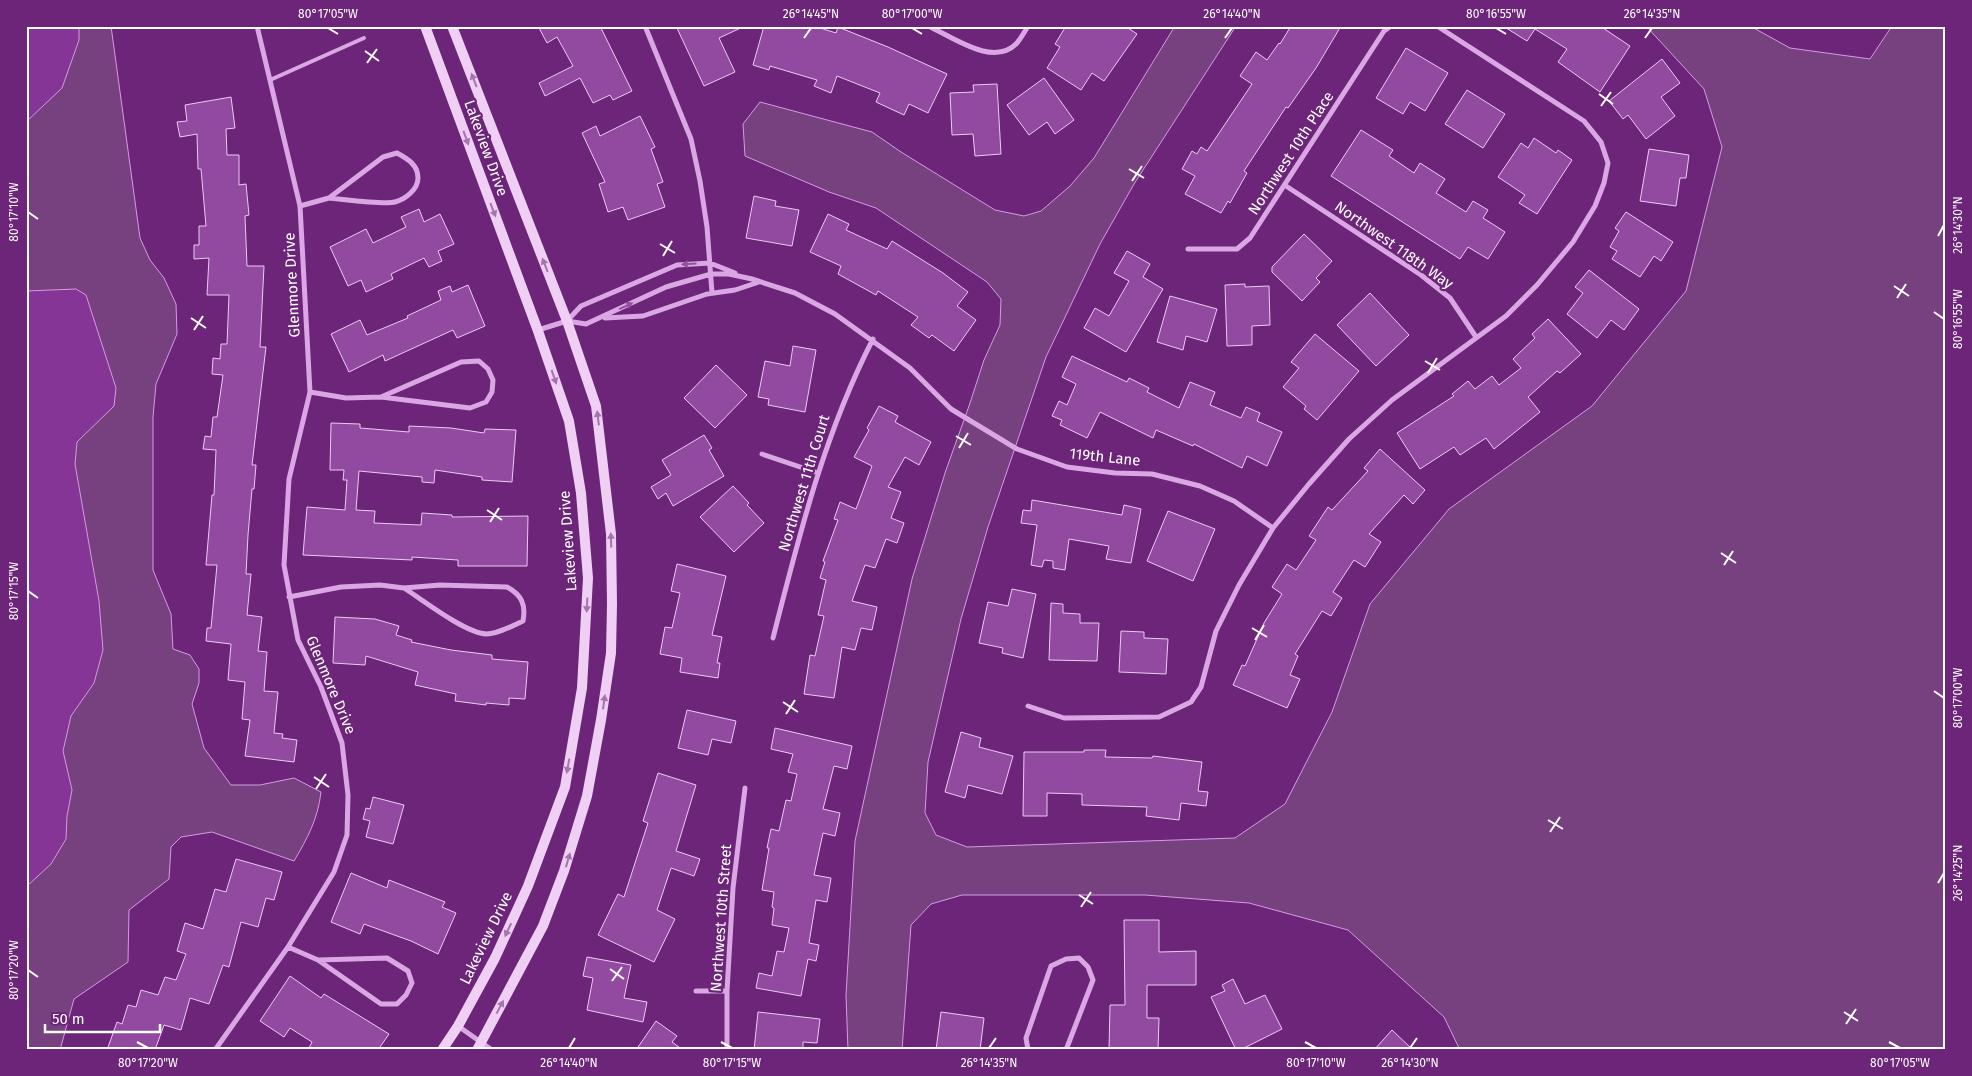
<svg xmlns="http://www.w3.org/2000/svg" width="1972" height="1076" font-family="'Fira Sans',sans-serif">
<style>
.green{fill:#853595}
.water{fill:#774180;stroke:#d79be5}
.building{fill:#9249a0;stroke:#eccaf3}
.lines{fill:none;stroke-linecap:round;stroke-linejoin:round}
.lane{stroke:#daa7e4;stroke-width:4}
.street{stroke:#daa7e4;stroke-width:5}
.secondary{stroke:#efd0f4;stroke-width:10}
.oneway{fill:#a772b0}
.oneway2{fill:#92529e}
.ticks{fill:none;stroke:#fff;stroke-width:2}
.labels{text-anchor:middle;stroke-width:4.5;stroke-linejoin:round;paint-order:stroke}
.street-label{font-size:15px;fill:#fff;stroke:#6c2579}
.neatline{fill:none;stroke:#fff;stroke-width:2}
.ticks-label{font-size:12px;text-anchor:middle;fill:#fff}
</style>
<rect width="100%" height="100%" fill="#6c2579"/>
<path class="green" d="M26,26H79V40L62,88L26,122Z
M76,289L86,295L116,388L115,406L77,442L75,464L99,601L103,650L94,683L71,716L63,751L72,790L67,816L66,839L51,864L26,887V291Z"/>
<path class="water" d="M79,26H111L140,238L150,260L164,278L176,304L177,334L156,384L153,417V570L171,614L173,649L190,655L199,669V683L192,704L204,748L231,785H260L294,778L321,792C318,819 307,839 294,861L212,832L181,837L171,847L169,879L129,910L128,962L74,999L60,1050H26V887L51,864L66,839L67,816L72,790L63,751L71,716L94,683L103,650L99,601L75,464L77,442L114,406L116,388L86,295L76,289L26,291V122L62,88L79,40Z
M1175,26H1236L1134,184L1100,244L1046,357L988,527L961,619L928,762L925,813L936,835L967,847L1235,838L1285,804L1332,712L1370,604L1449,509L1592,406L1686,291L1722,147L1704,89L1646,26H1750L1790,48L1870,59L1892,26H1946V1045L1943,1050H1460L1444,1017L1348,930L1249,903L1145,895H962L931,904L911,925L902,1050H848L846,995L855,841L912,579L946,470L969,406L984,360L1000,325L1001,299L987,282L876,208L829,192L745,156L743,124L760,102L872,132L901,152L995,210L1024,216L1041,211L1070,186L1094,158Z"/>
<path class="building" d="M538,26H600L632,91L613,100L610,95L593,103L580,78L545,96L539,83L573,66L557,37L547,43Z
M676,26H745L719,38L735,72L704,86Z
M764,26H814L836,33L838,27L888,47L947,74L928,113L909,104L904,115L876,102L880,93L837,76L831,93L814,86L817,80L770,66L769,70L753,65Z
M1066,26H1125L1137,34L1104,81L1092,73L1081,90L1047,68L1060,47L1055,44Z
M1291,26H1341L1316,68L1288,108L1286,107L1244,171L1247,173L1230,203L1228,201L1221,213L1185,194L1195,176L1182,169L1192,151L1197,154L1201,147L1207,151L1252,84L1240,76L1256,52L1267,60L1279,43L1280,44Z
M1503,26H1600L1630,46L1600,92L1558,62L1567,49L1535,29L1527,41Z
M1406,48L1448,73L1425,111L1410,102L1403,114L1376,98Z
M1662,59L1680,83L1661,97L1675,116L1646,139L1628,115L1623,119L1609,101Z
M1044,78L1074,120L1055,134L1047,122L1029,135L1007,105Z
M997,84L1001,154L975,156L973,134L952,135L950,93L974,92L973,85Z
M1467,90L1505,114L1483,148L1445,124Z
M231,97L235,128L226,129L227,155H239V185L246,184L249,215L245,216L247,266H264L260,347H266L252,465H256L254,489H252L248,535L246,574H251L247,615L262,617L258,651L267,652L264,691L278,692L274,733L283,734L282,738L297,740L294,762L245,756L250,720L242,719L245,682L228,680L231,644L206,641L207,628H211L217,565H206L212,495H214L216,450L203,449L205,436L211,437L213,417H217L223,375L212,374L213,358L220,359L221,344H227L229,295H207L209,258L194,259V245H199V226H206L201,169H198L197,134L180,137L177,122L187,121L185,105Z
M640,116L655,147L651,149L663,182L657,184L665,207L628,220L623,207L608,212L599,184L605,182L582,133L596,126L600,136Z
M1361,130L1393,150L1389,156L1414,173L1420,163L1445,179L1436,193L1466,212L1473,201L1488,210L1483,218L1505,232L1488,259L1468,247L1460,259L1331,176Z
M1534,138L1556,153L1558,150L1572,160L1537,214L1519,203L1525,195L1498,177L1521,143L1528,148Z
M1649,149L1689,155L1686,178H1680L1676,206L1640,201Z
M754,196L776,201L775,206L799,210L792,246L746,238Z
M419,209L424,222L440,214L454,244L438,251L442,261L429,267L424,258L391,274L393,279L366,292L361,280L348,286L330,247L366,229L373,243L406,227L401,217Z
M1626,212L1673,242L1661,261L1654,256L1640,277L1612,259L1617,251L1610,247L1619,231L1615,228Z
M828,214L849,224L846,230L887,249L892,241L943,273L968,292L957,306L976,320L954,351L932,335L929,338L911,325L918,317L878,291L876,295L838,274L841,266L810,252Z
M1304,234L1332,261L1316,278L1320,282L1302,301L1272,272V267Z
M1127,251L1150,264L1143,277L1163,289L1126,352L1084,328L1095,308L1109,316L1129,281L1114,273Z
M1589,270L1639,309L1624,330L1611,320L1597,338L1567,314L1583,293L1575,287Z
M1245,284V287L1269,286L1270,325L1252,326V345L1227,346L1225,285Z
M468,285L485,326L457,338L453,330L385,361L383,355L349,372L331,334L360,320L367,335L408,318L407,316L441,300L438,291L450,286L452,292Z
M1370,293L1409,335L1376,366L1337,325Z
M1170,296L1217,309L1207,342L1186,336L1183,350L1157,342Z
M1548,319L1581,354L1560,373L1557,371L1528,397L1540,412L1494,449L1486,438L1460,455L1454,447L1420,469L1397,433L1454,396L1452,394L1468,381L1475,389L1492,376L1499,385L1521,368L1513,359L1535,338L1532,334Z
M1315,334L1359,371L1317,420L1304,409L1306,406L1283,387L1299,368L1291,362Z
M793,346L816,350L805,412L768,405L769,399L758,397L765,361L790,366Z
M1072,356L1127,382L1129,378L1149,388L1147,392L1179,408L1190,382L1215,392L1210,405L1241,418L1246,407L1260,413L1257,421L1282,432L1267,466L1247,456L1242,468L1194,444L1193,446L1156,430L1153,438L1100,412L1087,438L1060,425L1062,420L1052,416L1059,401L1067,405L1076,384L1062,377Z
M716,365L747,395L715,428L684,398Z
M879,406L898,416L895,422L931,442L919,465L905,457L888,487L901,492L891,518L904,523L897,543L886,539L875,568L865,565L852,601L877,607L872,630L861,628L855,650L842,647L834,698L804,694L810,655L815,656L824,616L818,615L826,580L820,578L825,562L823,561L838,520L834,519L840,502L856,509L872,466L854,457L869,430L867,428Z
M331,423L360,424V428L409,432V426L451,428L484,433L485,429L516,430L512,482L482,480V477L435,470L434,483L422,482V477L359,471L356,510L375,511L374,523L421,525L422,513L452,515V517L528,516L527,566H458V560L412,557V560L303,555L307,507L345,510L347,480H343L344,470H330Z
M704,435L712,448L709,450L724,476L673,506L666,493L658,499L651,487L671,475L662,460Z
M1380,449L1425,490L1413,504L1404,495L1369,534L1381,542L1365,567L1354,560L1333,592L1342,598L1331,616L1322,611L1295,654L1298,656L1290,675L1300,679L1287,708L1233,685L1242,665L1245,666L1264,623L1282,594L1272,587L1287,564L1296,570L1316,540L1309,536L1328,507L1332,510L1368,471L1364,468Z
M733,486L749,503L747,505L764,523L734,552L700,517Z
M1032,500L1122,515L1124,505L1141,509L1131,563L1106,559L1109,546L1069,539L1065,570L1053,568V561L1044,560L1042,567L1031,565L1037,525L1021,523L1023,510L1031,511Z
M1168,511L1215,529L1193,581L1147,561Z
M677,564L726,576L712,635L722,637L717,663H720L718,678L680,672L682,658L660,654L665,627L672,628L680,593L671,591Z
M1012,589L1036,594L1023,658L1002,653L1003,648L979,643L988,602L1008,606Z
M1051,603L1063,604V613L1080,614V623H1099L1097,661L1049,660Z
M335,617L375,619L399,626L396,635L412,640L411,642L451,650L492,655V659L528,662L525,699L509,698V705L486,703V705L455,701L456,694L415,685L418,672L366,656L365,665L333,663Z
M1121,631L1144,632V638L1168,639L1166,674L1119,672Z
M687,710L736,721L731,743L712,739L708,755L678,748Z
M775,728L852,746L847,769L834,766L823,809L840,813L835,836L823,833L814,875L831,878L827,902L816,900L809,943L819,945L816,961L808,959L801,996L756,988L759,973L772,976L777,951L784,952L789,928L772,925L774,908L772,907L774,892L762,890L769,848H767L771,829L779,831L786,800L791,801L797,774L788,772L793,754L771,749Z
M961,732L981,738L979,747L1013,756L1002,794L968,785L965,798L945,792Z
M1084,750H1106L1105,757L1152,758L1153,756L1202,762L1198,791L1208,792L1206,806L1181,803L1179,820L1146,816L1147,807L1082,805V794L1047,793V816H1023L1024,752H1084Z
M658,773L696,785L676,851L700,859L694,876L671,868L657,910L675,919L654,962L598,935L618,894L624,897L648,823L643,821Z
M373,797L404,805L393,844L366,837L370,821L363,819L366,808L370,809Z
M236,859L282,872L274,900L266,898L258,927L241,922L229,967L223,965L209,1004L190,998L181,1030L164,1025L155,1050H107L117,1022L122,1024L128,1005L136,1007L141,990L158,995L165,977L176,980L186,954L177,951L185,923L203,929L215,889L226,892Z
M351,873L387,888L389,880L445,902L442,907L456,913L438,954L411,941L364,924L360,934L331,922Z
M1124,920H1159V952L1196,951V985H1147V1018H1159L1158,1050H1109L1110,1005H1125Z
M587,957L631,965L624,998L647,1002L643,1022L587,1010L593,978L583,976Z
M290,976L321,998L324,994L389,1034L378,1050H308L312,1042L290,1028L284,1037L260,1021Z
M1233,979L1245,1004L1265,995L1282,1029L1240,1050H1236L1211,997L1225,991L1222,985Z
M758,1012L820,1019L817,1043L803,1042V1050H754Z
M941,1012L984,1018L980,1050H936Z
M656,1021L677,1036L672,1042L683,1050H636Z
M1392,1030L1413,1050H1374Z"/>
<g class="lines">
<path class="lane" d="M270,80L364,38"/>
<path class="street" d="M645,26L691,139L700,181L707,227L712,293
M928,26C953,37 994,68 1017,43C1021,38 1025,31 1028,26
M1286,186L1421,275L1450,298L1476,337
M300,206L329,198L383,157L397,153C408,159 418,165 418,178C418,189 406,199 395,202C384,205 342,199 329,198
M1188,249H1237L1250,238L1384,31L1391,26
M605,318L643,316L707,294L735,290L759,282
M567,321L581,306L677,265L710,263L735,273
M538,330L567,321L586,324L666,287L711,274H729L752,279L795,293L835,314L910,368L951,409L1017,449L1067,467L1115,473L1152,474L1200,486L1234,501L1273,528
M310,392L346,398L381,397L461,362L479,361L488,369L493,380L492,392L486,402L470,408L381,397
M762,454L818,473
M289,597L341,587L380,585L404,588L440,585L507,587C522,595 526,605 523,621C512,626 498,634 486,634C465,633 423,600 404,588
M773,638C799,536 824,434 873,339
M1028,706L1064,718L1159,717L1191,702L1201,687L1216,631L1239,585L1273,528L1309,484L1349,439L1392,400L1506,316L1537,285L1573,242L1595,206L1604,183L1608,163L1601,142L1584,121L1437,26
M288,947L318,960L387,958L408,971L412,983L406,995L397,1004H381L318,960
M696,991H727
M458,1026L492,1050
M215,1050L288,947L334,872L347,835L348,795L342,743L321,687L298,640L284,565L289,479L310,392L300,206L257,26
M727,1050V991L733,888L745,788
M1028,1050L1026,1038L1051,966L1066,959L1079,958L1088,967L1093,980L1066,1050"/>
<path class="secondary" d="M425,26L538,331L569,421L581,493L588,578L582,688L565,787L528,886L495,958L458,1026L442,1050
M452,26L567,321L596,406L611,534L612,604L611,653L601,720L587,796L564,871L543,926L477,1050"/>
</g>
<defs><path id="oneway-solid" d="M-6-.8H1V-3.2L6.5 0L1 3.2V.8H-6Z" transform="scale(1.25)"/></defs>
<g class="oneway">
<use href="#oneway-solid" transform="translate(474 80) rotate(-111)"/>
<use href="#oneway-solid" transform="translate(466 138) rotate(70)"/>
<use href="#oneway-solid" transform="translate(493 210) rotate(69)"/>
<use href="#oneway-solid" transform="translate(545 265) rotate(-111)"/>
<use href="#oneway-solid" transform="translate(554 377) rotate(71)"/>
<use href="#oneway-solid" transform="translate(598 418) rotate(-97)"/>
<use href="#oneway-solid" transform="translate(611 540) rotate(-92)"/>
<use href="#oneway-solid" transform="translate(587 605) rotate(93)"/>
<use href="#oneway-solid" transform="translate(604 702) rotate(-82)"/>
<use href="#oneway-solid" transform="translate(568 766) rotate(100)"/>
<use href="#oneway-solid" transform="translate(568 860) rotate(-74)"/>
<use href="#oneway-solid" transform="translate(508 930) rotate(115)"/>
<use href="#oneway-solid" transform="translate(500 1007) rotate(-62)"/>
</g>
<g class="oneway2">
<use href="#oneway-solid" transform="translate(689 264) rotate(177)"/>
<use href="#oneway-solid" transform="translate(626 306) rotate(-25)"/>
</g>
<path class="ticks" d="M328,28L338,34M912,28L922,34M1496,28L1506,34M804,38L811,28M1225,38L1232,28M1645,38L1652,28M365,51L379,61M367,63L377,49M1599,94L1613,104M1601,106L1611,92M1129,169L1144,178M1132,181L1142,166M28,212L38,219M1938,236L1944,225M660,244L675,253M663,256L672,241M1894,286L1909,296M1897,298L1906,284M1934,312L1944,319M191,318L206,328M194,330L203,316M1425,361L1440,370M1428,373L1437,358M956,436L971,445M959,448L968,433M487,510L502,520M490,522L499,508M1721,553L1736,563M1724,565L1733,551M28,591L38,598M1252,628L1267,637M1255,640L1264,625M1934,691L1944,698M783,702L798,712M786,714L795,700M314,777L329,787M316,789L326,774M1548,820L1563,829M1550,832L1560,817M1938,883L1944,873M1079,895L1093,904M1081,907L1091,892M610,969L624,979M28,970L38,977M612,981L622,967M1844,1012L1858,1021M1846,1024L1856,1009M137,1042L148,1048M721,1042L732,1048M1305,1042L1316,1048M1889,1042L1900,1048M569,1048L575,1038M989,1048L996,1038M1410,1048L1417,1038"/>
<g class="labels">
<g class="street-label">
<text transform="translate(486 148) rotate(70)" y="5">Lakeview Drive</text>
<text transform="translate(1291 153) rotate(-57)" y="5">Northwest 10th Place</text>
<text transform="translate(1394 245) rotate(35)" y="5">Northwest 118th Way</text>
<text transform="translate(292 285) rotate(-93)" y="5">Glenmore Drive</text>
<text transform="translate(1105 457) rotate(6)" y="5">119th Lane</text>
<text transform="translate(804 483) rotate(-73)" y="5">Northwest 11th Court</text>
<text transform="translate(568 541) rotate(-94)" y="5">Lakeview Drive</text>
<text transform="translate(331 685) rotate(67)" y="5">Glenmore Drive</text>
<text transform="translate(721 918) rotate(-86)" y="5">Northwest 10th Street</text>
<text transform="translate(486 938) rotate(-64)" y="5">Lakeview Drive</text>
</g>
</g>
<rect width="1972" height="1076" fill="none" stroke="#6c2579" stroke-width="55"/>
<path d="M45 1024v8h115v-8" fill="none" stroke="#ffffff" stroke-width="2.5"/>
<text x="52" y="1024" font-size="15" fill="#ffffff" stroke="#6c2579" stroke-width="4" paint-order="stroke">50 m</text>
<rect x="28" y="28" width="1916" height="1020" class="neatline"/>
<g class="ticks-label">
<text x="328" y="18">80°17'05"W</text>
<text x="811" y="18">26°14'45"N</text>
<text x="912" y="18">80°17'00"W</text>
<text x="1232" y="18">26°14'40"N</text>
<text x="1496" y="18">80°16'55"W</text>
<text x="1652" y="18">26°14'35"N</text>
<text transform="translate(14 212) rotate(-90)" y="4">80°17'10"W</text>
<text transform="translate(1958 225) rotate(-90)" y="4">26°14'30"N</text>
<text transform="translate(1958 319) rotate(-90)" y="4">80°16'55"W</text>
<text transform="translate(14 591) rotate(-90)" y="4">80°17'15"W</text>
<text transform="translate(1958 698) rotate(-90)" y="4">80°17'00"W</text>
<text transform="translate(1958 873) rotate(-90)" y="4">26°14'25"N</text>
<text transform="translate(14 970) rotate(-90)" y="4">80°17'20"W</text>
<text x="148" y="1067">80°17'20"W</text>
<text x="569" y="1067">26°14'40"N</text>
<text x="732" y="1067">80°17'15"W</text>
<text x="989" y="1067">26°14'35"N</text>
<text x="1316" y="1067">80°17'10"W</text>
<text x="1410" y="1067">26°14'30"N</text>
<text x="1900" y="1067">80°17'05"W</text>
</g>
</svg>
